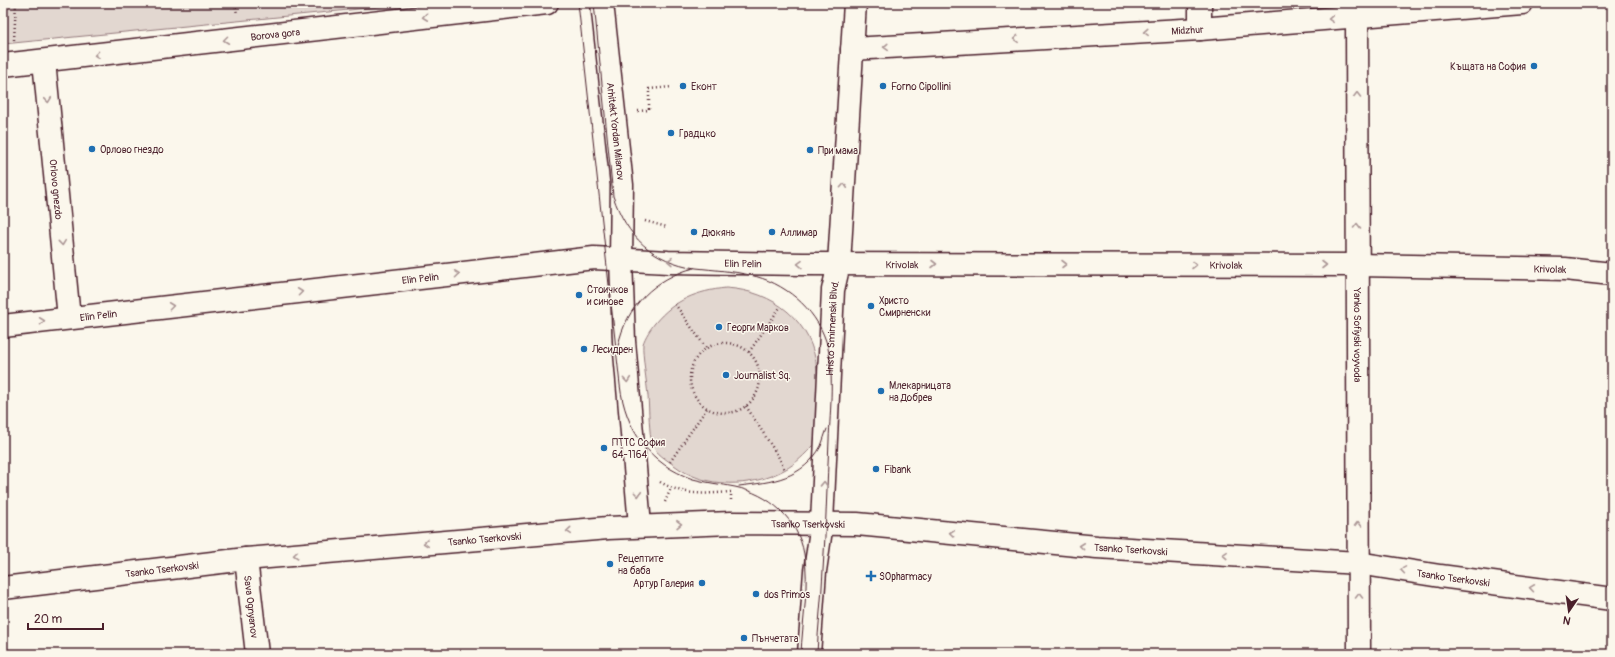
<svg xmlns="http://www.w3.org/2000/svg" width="1615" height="657" font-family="Pangolin,sans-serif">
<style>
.green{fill:#e2d7d0;stroke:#967b7e}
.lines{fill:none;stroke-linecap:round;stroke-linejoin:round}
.minor-casing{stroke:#4a1f2b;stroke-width:25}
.path{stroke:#4a1f2b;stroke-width:2.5;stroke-dasharray:1 3;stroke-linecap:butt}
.minor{stroke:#fbf7ec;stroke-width:22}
.tram{stroke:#4a1f2b;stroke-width:1}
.oneway{stroke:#ab9695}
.poi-dot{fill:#1f6fb2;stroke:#fbf7ec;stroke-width:1.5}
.labels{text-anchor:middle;stroke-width:3;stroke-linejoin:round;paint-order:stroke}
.street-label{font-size:10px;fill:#4a1f2b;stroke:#fbf7ec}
.poi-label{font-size:10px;fill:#4a1f2b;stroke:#fbf7ec;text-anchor:start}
</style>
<rect width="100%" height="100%" fill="#fbf7ec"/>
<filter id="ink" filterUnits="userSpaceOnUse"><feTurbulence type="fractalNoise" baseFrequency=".025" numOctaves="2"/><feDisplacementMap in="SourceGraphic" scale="8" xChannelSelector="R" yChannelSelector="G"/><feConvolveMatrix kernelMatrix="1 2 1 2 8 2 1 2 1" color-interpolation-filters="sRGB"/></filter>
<g filter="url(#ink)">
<path class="green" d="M3,3H420L3,44Z
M726,288C774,291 813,321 817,371C819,395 815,421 814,445C805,454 796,464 784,470C751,488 705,489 674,465C667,460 655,453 652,444C649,433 649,408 648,396C647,384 642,354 643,344C645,337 651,328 655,323C674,300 697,291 726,288Z"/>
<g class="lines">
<defs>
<g id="minor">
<path id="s1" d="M602,3L622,185L621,259L624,341L640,525"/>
<path d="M1200,3V29"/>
<path id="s2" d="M1357,17L1359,654"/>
<path id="s3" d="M852,49L1200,29L1522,3"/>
<path id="s4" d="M44,61L69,318"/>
<path id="s5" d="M3,65L547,3"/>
<path id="s6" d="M3,326L594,258L668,262L803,264L1358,265L1565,269L1612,274"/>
<path id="s7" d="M246,559L257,654"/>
<path id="s8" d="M3,588L246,559L608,528L731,523L857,524L1097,547L1358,563L1440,576L1612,599"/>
<path id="s9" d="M809,654L815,571L822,523L833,290L839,264L855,3"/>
</g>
</defs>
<use href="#minor" class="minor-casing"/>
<path class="path" d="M235,3L237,14
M14,40L16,3
M638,111L649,110V89L672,87
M645,221L667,227
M675,304L706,348
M690 378a35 35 0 1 1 70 0a35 35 0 1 1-70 0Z
M749,352L781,306
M746,406L778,456L785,470
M670,462L707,408
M660,482C685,496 703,494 731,492V500
M665,502L671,488"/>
<use href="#minor" class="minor"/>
<path class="tram" d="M578,3L620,385C625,429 650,465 693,479C707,483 721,484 735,487C769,494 798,519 804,554C810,583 802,624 801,654
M594,3L613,196C627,237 652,261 696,268C714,270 733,271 750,275C784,282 815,308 826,341C835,368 830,412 829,440C827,483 826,527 823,570C822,598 818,626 817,654
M618,346C626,306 655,278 694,268
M739,486C772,482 803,479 821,446C823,441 825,434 827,429"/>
</g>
<defs><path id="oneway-chevron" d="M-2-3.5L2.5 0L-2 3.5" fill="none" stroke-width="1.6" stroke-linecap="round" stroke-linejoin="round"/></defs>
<g class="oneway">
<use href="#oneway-chevron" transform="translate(425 17) rotate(173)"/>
<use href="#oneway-chevron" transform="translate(1331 19) rotate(176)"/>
<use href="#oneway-chevron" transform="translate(1146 32) rotate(177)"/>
<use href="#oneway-chevron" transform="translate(1016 39) rotate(177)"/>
<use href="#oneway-chevron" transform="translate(226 40) rotate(173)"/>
<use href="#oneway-chevron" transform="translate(886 47) rotate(177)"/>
<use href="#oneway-chevron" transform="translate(97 55) rotate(173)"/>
<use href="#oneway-chevron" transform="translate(1357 95) rotate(-90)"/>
<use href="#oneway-chevron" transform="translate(48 100) rotate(84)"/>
<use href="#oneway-chevron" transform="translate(844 186) rotate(-86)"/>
<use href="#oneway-chevron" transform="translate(1357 226) rotate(-90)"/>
<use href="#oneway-chevron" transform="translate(62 243) rotate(84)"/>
<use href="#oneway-chevron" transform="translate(670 261) rotate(-179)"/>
<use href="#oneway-chevron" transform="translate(800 264) rotate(-179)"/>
<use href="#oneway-chevron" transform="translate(934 264)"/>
<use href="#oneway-chevron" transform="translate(1064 264)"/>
<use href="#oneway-chevron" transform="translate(1194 265)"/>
<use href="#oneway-chevron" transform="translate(1324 265)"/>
<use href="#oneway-chevron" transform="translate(457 274) rotate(-7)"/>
<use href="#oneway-chevron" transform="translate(300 292) rotate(-7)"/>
<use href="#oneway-chevron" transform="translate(171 306) rotate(-7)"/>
<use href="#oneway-chevron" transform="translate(42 321) rotate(-7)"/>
<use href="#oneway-chevron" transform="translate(627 380) rotate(85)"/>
<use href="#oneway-chevron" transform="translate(824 484) rotate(-88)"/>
<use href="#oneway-chevron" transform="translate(638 494) rotate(85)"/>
<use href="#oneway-chevron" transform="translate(679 524) rotate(-1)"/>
<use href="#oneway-chevron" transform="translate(1358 524) rotate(-90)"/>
<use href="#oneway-chevron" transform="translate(569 531) rotate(175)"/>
<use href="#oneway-chevron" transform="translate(952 533) rotate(-174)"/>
<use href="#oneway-chevron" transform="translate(426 543) rotate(175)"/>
<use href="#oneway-chevron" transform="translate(1082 546) rotate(-174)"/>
<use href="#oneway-chevron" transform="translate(296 555) rotate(175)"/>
<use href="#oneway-chevron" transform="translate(1225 555) rotate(-177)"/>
<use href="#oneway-chevron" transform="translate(1403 570) rotate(-171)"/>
<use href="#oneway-chevron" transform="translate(1532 588) rotate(-172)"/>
<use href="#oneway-chevron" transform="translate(1359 596) rotate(-90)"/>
</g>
</g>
<g class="poi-dot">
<circle cx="1534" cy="66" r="4"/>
<circle cx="683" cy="86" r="4"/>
<circle cx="883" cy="86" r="4"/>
<circle cx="671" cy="133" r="4"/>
<circle cx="92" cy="149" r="4"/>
<circle cx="810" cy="150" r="4"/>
<circle cx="694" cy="232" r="4"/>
<circle cx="772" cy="232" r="4"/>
<circle cx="579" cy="295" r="4"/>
<circle cx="871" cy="306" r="4"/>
<circle cx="719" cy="327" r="4"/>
<circle cx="584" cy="349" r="4"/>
<circle cx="726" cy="375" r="4"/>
<circle cx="881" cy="391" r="4"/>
<circle cx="604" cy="448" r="4"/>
<circle cx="876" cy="469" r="4"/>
<circle cx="610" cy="564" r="4"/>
<path d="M869 570h4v4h4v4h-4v4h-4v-4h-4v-4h4z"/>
<circle cx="702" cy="583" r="4"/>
<circle cx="756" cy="594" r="4"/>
<circle cx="744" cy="638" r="4"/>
</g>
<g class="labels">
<g class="street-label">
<text dy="4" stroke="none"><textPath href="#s3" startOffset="336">Midzhur</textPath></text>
<text dy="4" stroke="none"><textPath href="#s5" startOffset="274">Borova gora</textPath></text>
<text dy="4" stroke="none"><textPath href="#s1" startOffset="129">Arhitekt Yordan Milanov</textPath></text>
<text dy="4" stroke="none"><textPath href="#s4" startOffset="129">Orlovo gnezdo</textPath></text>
<text dy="4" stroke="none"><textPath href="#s6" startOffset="744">Elin Pelin</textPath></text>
<text dy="4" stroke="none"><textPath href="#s6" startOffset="903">Krivolak</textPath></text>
<text dy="4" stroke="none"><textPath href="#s6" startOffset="1227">Krivolak</textPath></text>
<text dy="4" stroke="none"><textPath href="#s6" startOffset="1551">Krivolak</textPath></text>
<text dy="4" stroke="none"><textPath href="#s6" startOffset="420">Elin Pelin</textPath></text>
<text dy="4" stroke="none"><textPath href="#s6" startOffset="96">Elin Pelin</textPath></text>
<text dy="4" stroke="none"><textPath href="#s9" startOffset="327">Hristo Smirnenski Blvd.</textPath></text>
<text dy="4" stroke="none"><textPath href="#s2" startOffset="318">Yanko Sofiyski voyvoda</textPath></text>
<text dy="4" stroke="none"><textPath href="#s8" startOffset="808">Tsanko Tserkovski</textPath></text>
<text dy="4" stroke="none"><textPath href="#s8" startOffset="484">Tsanko Tserkovski</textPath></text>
<text dy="4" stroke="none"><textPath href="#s8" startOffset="1132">Tsanko Tserkovski</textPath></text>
<text dy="4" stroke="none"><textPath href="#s8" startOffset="160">Tsanko Tserkovski</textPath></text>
<text dy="4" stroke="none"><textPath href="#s8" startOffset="1456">Tsanko Tserkovski</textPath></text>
<text dy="4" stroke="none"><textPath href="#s7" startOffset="48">Sava Ognyanov</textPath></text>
</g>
<g class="poi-label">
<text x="1526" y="70" text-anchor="end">Къщата на София</text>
<text x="691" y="90">Еконт</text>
<text x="891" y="90">Forno Cipollini</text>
<text x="679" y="137">Градцко</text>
<text x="100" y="153">Орлово гнездо</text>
<text x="818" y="154">При мама</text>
<text x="702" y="236">Дюкянь</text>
<text x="780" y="236">Аллимар</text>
<text x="587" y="293">Стоичков<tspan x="587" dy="12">и синове</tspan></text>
<text x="879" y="304">Христо<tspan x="879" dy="12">Смирненски</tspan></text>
<text x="727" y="331">Георги Марков</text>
<text x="592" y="353">Лесидрен</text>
<text x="734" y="379">Journalist Sq.</text>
<text x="889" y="389">Млекарницата<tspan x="889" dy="12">на Добрев</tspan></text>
<text x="612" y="446">ПТТС София<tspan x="612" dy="12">64-1164</tspan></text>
<text x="884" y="473">Fibank</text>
<text x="618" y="562">Рецептите<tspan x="618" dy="12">на баба</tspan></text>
<text x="879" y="580">SOpharmacy</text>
<text x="694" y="587" text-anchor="end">Артур Галерия</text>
<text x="764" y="598">dos Primos</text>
<text x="752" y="642">Пънчетата</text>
</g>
</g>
<rect width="1615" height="657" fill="none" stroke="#fbf7ec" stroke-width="16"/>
<rect x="8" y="8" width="1599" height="641" fill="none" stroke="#4a1f2b" stroke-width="1.5" filter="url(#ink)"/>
<g transform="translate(1569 611) rotate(193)" stroke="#fbf7ec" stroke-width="3" paint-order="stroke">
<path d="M0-3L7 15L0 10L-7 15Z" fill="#4a1f2b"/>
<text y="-6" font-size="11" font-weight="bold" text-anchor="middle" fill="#4a1f2b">N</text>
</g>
<path d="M28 623v6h75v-6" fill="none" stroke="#4a1f2b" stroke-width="2"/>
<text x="34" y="623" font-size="12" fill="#4a1f2b" stroke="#fbf7ec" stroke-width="3" paint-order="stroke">20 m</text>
</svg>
